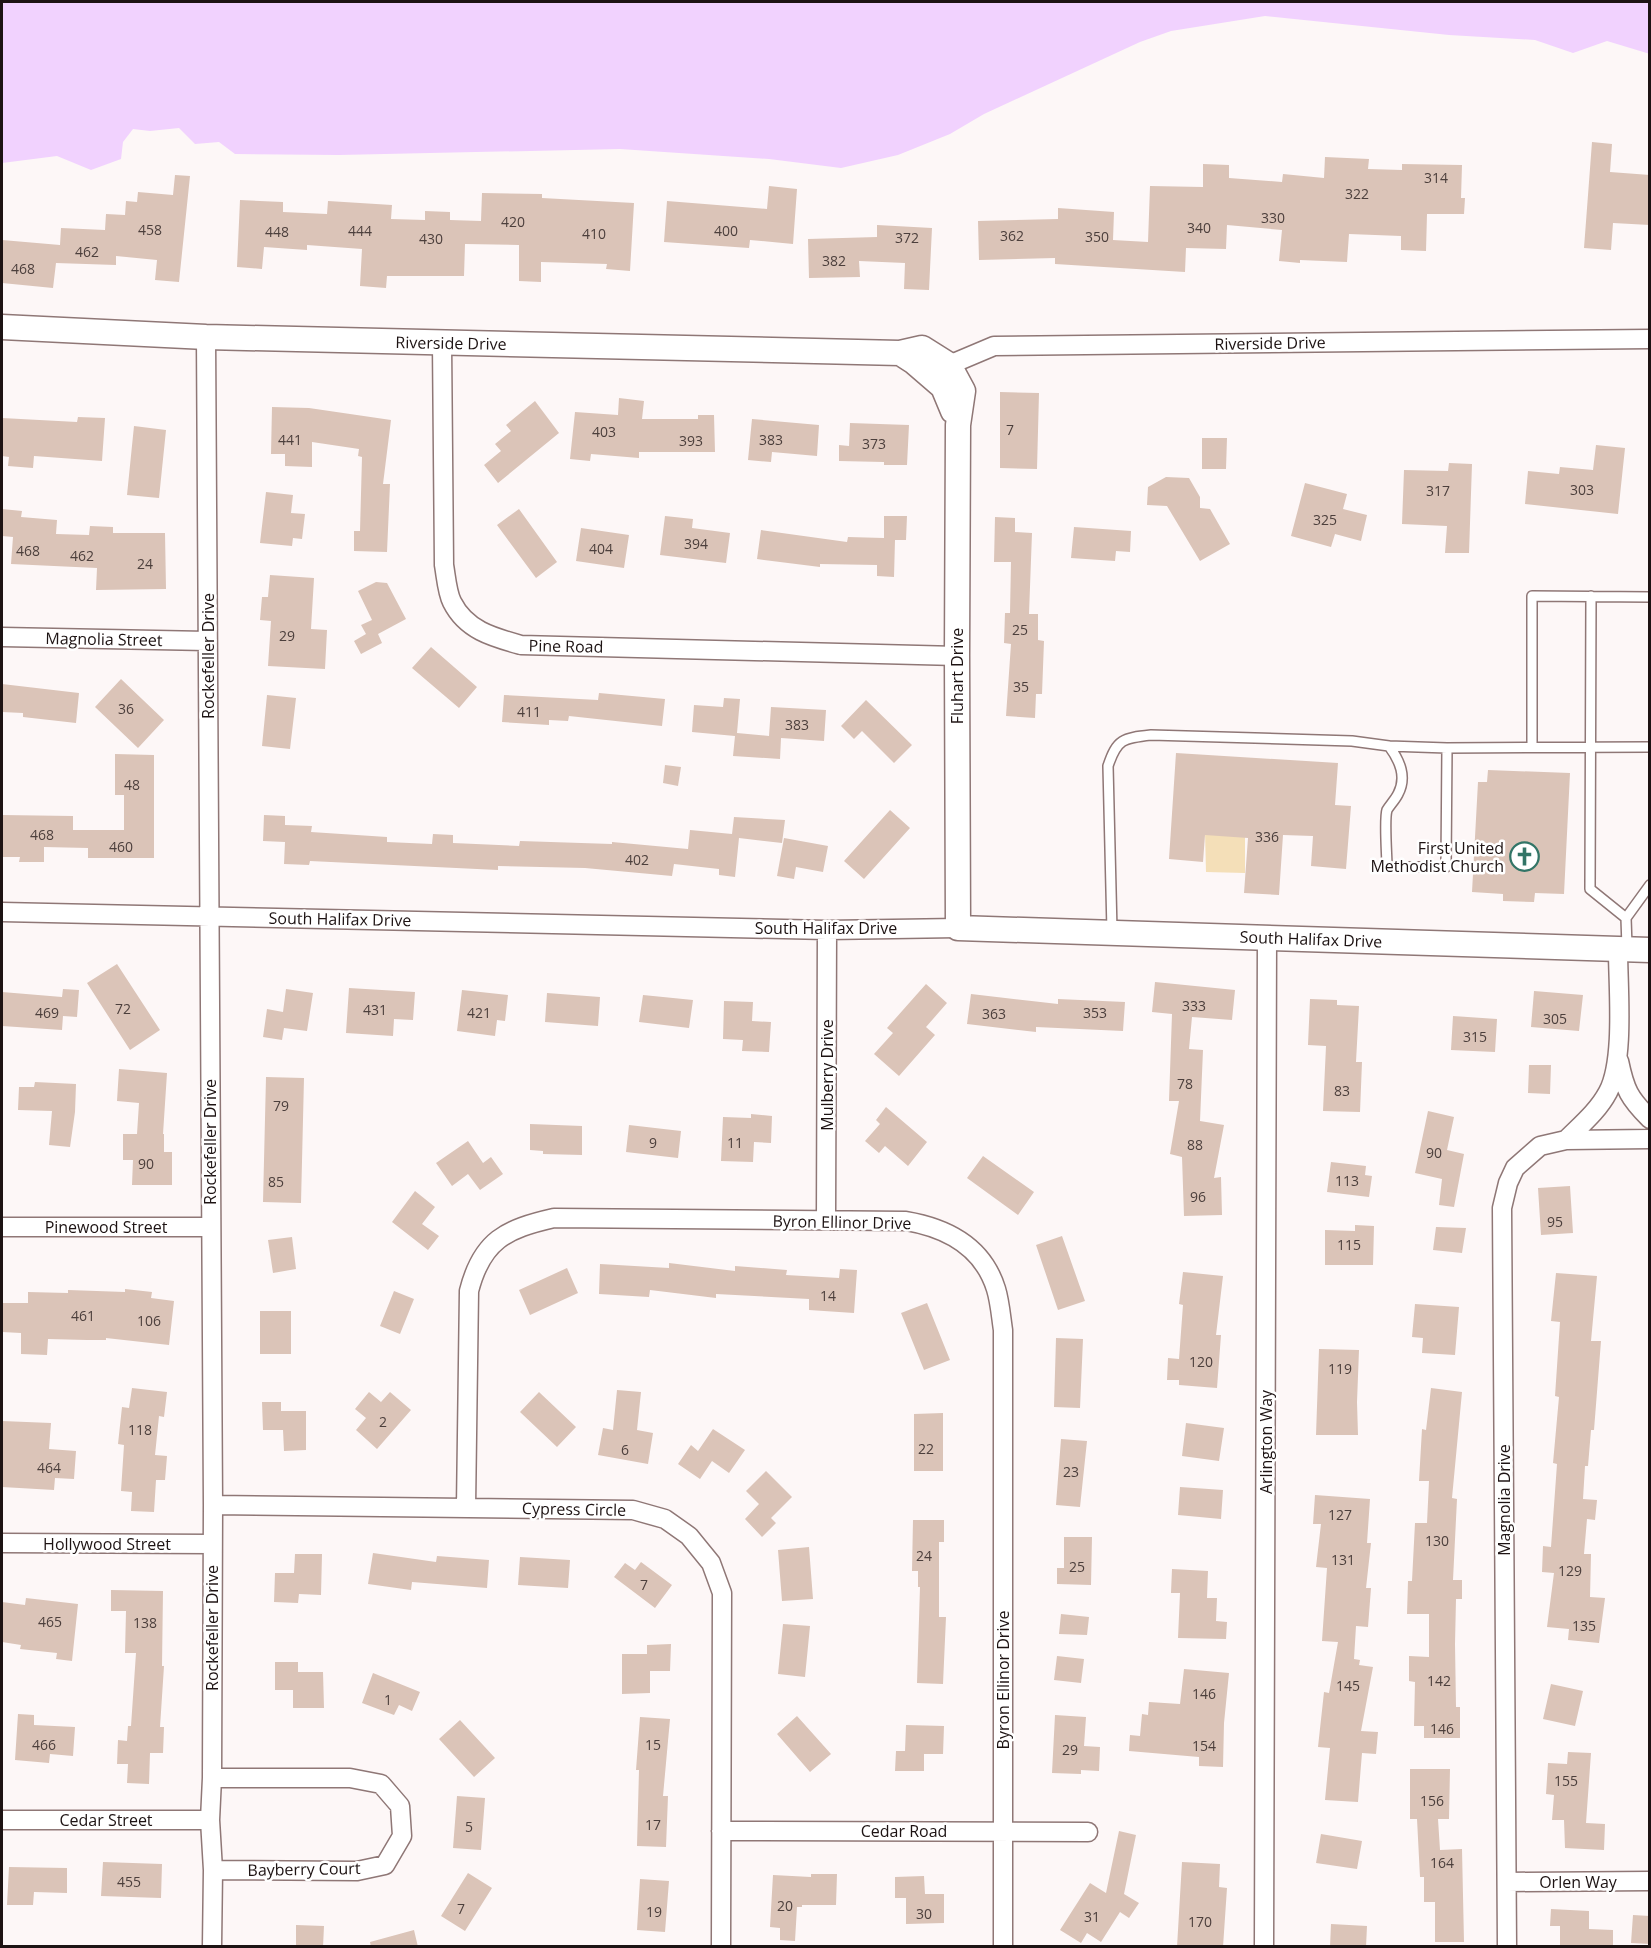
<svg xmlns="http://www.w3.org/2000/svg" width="1651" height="1948" font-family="'Open Sans',sans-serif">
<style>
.green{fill:#f4dfb8}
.water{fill:#f1d2fe}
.building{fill:#dbc4b8}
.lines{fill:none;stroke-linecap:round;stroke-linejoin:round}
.service-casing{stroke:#8f7776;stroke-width:12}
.minor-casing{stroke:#8f7776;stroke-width:21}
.tertiary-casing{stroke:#8f7776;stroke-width:27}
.service{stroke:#fff;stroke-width:9}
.minor{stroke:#fff;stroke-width:18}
.tertiary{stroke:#fff;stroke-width:24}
.labels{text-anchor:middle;stroke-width:5;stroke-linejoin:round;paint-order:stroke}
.number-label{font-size:14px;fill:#4c3f3c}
.street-label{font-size:16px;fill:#1d1313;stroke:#fff}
.poi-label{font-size:16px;fill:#1d1313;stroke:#fff;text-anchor:end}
</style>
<rect width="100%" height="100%" fill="#fdf7f7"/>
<path class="green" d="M1205,831H1245V873L1206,872Z"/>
<path class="water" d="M2,2H1649L1650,54L1607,41L1573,53L1535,40L1449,35L1265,16L1171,31L1140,42L984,114L950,134L898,155L841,168L769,159L620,149L339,155L235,154L219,142L195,144L179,128L150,131L133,129L123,142L121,159L91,170L57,156L2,163Z"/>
<path class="building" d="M1592,142L1612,144L1610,172L1650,175V225L1613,223L1611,250L1584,248Z
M1325,157L1369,159L1368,169L1402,170V164L1462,165L1461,198H1465L1464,214H1427L1426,251L1401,250V236L1349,234L1347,262L1300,260V263L1279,261L1282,230L1227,225L1226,249L1186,248L1185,272L1055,264V258L979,260L978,221L1058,219V208L1114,212L1113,240L1148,242L1150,186L1203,187V164L1229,165V178L1282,182L1283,174L1324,178Z
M175,175L190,176L179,282L155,280L157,260L116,256V265L56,263L53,288L2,283V240L60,245L61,228L105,230L106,214L125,215L126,201L137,202L138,192L173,195Z
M769,186L797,189L793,244L750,240L749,248L664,242L667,201L767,209Z
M482,193L542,194V198L634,203L630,271L606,269L607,264L541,262V282L519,281V245L465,244L464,276H387L386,288L360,286L362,249L307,245V250L264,247L262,269L237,267L240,200L283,202V212L327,214L328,201L392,205L391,219L425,220V211L450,212V220L481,221Z
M877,225L932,228L929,290L904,289L905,263L859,261L860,277L809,278L808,239L877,237Z
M1000,392L1039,393L1037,469L1000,468Z
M619,398L644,401L642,419H698V415H714L715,452H639V458L591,454L590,461L570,459L575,412L618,415Z
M535,401L559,433L498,483L484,465L501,451L495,444L511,431L506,425Z
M272,407L309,408L391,420L383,484H390L387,552L354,551V531H360L362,457L358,456L359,449L312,442V467L285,466V454H271Z
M78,417L105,418L102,461L34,456L33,468L8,466L9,457L2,456V418L77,422Z
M752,419L819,425L817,456L772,452L771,462L748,460Z
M850,423L909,425L907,465H884V462L839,461V445L849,446Z
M134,426L166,430L159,498L127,495Z
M1202,438H1227L1226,469H1202Z
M1596,445L1625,448L1618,514L1525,504L1528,471L1559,474L1560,467L1593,470Z
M1449,463L1472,464L1469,553H1445L1447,526L1402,524L1404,470L1448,471Z
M1166,477L1189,478L1200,497V508L1210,509L1230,544L1200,561L1167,506L1147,505L1148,487Z
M1305,483L1347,494L1343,509L1367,515L1361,541L1335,534L1331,547L1291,536Z
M266,492L293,495L291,513L305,514L302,539L293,538L292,546L260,543Z
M2,509L22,511L21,517L57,520L56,534L89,535L90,526L113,527V533H165L166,589L96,590L97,568L11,564L13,537L2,536Z
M519,509L557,562L536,578L497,525Z
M665,516L693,519L692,528L730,533L726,563L660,555Z
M884,516H907L906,540H895L894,577L877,576V565L820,564V567L757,559L761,530L847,542L848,537L884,538Z
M995,517L1015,518V532L1032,533L1029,614H1038V640L1044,641L1042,694H1036L1035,718L1006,716L1011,644L1004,643L1005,613H1010L1011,562H994Z
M1074,527L1131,531L1130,552L1116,551L1115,561L1071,558Z
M581,528L629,535L624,568L576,561Z
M270,575L314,578L311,629L327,630L325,669L268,666L271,621L260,620L262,597H268Z
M376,582L387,583L406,619L378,634L382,643L361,654L354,641L366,634L361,625L372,620L358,591Z
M431,647L477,687L459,708L412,668Z
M121,679L164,720L138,748L95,707Z
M2,684L79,693L76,723L23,717V713L2,712Z
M599,693L665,699L662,726L569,716L568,721L549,720V725L502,722L504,695L598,700Z
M267,695L296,698L290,749L262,746Z
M724,698L740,699L737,733L769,736L771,707L826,710L824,741L781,738L780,759L733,756L735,736L692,732L694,705L723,707Z
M866,700L912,745L894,763L862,731L854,739L841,726Z
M1176,753L1338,763L1335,805L1351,806L1346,869L1311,866L1313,836L1283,835L1279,895L1244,893L1248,838L1205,835L1203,862L1169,859Z
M115,754L154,755V858H88V848L44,847V862H19L20,857H2V815L73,816V830H124V795H115Z
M665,765L681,767L678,786L663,783Z
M1488,770L1570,773L1564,894L1535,893L1534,902L1503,901V894L1472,892L1478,782H1487Z
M890,810L910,828L864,879L844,861Z
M264,815L285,816V825L312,826L311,832L387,837V842L432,844L433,834L453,835V843L519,846L520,841L612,844V842L688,849L690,830L732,834L734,817L785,820L782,843L739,838L735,877L719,875V869L674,864L672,876L585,868L498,866V870L310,861L309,865L284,864L285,842L263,841Z
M784,838L828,846L823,872L796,867L794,879L777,876Z
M117,964L160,1030L130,1050L87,983Z
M1155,982L1235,990L1232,1020L1192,1017L1189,1049L1203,1050L1200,1121L1224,1125L1214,1178L1221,1177L1222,1215L1184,1216L1182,1157L1170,1154L1179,1101H1169L1172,1014L1152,1012Z
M926,984L947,1003L926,1027L935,1035L899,1076L874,1054L893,1033L887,1028Z
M349,988L415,992L413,1020L394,1019L393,1036L346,1033Z
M63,989L79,990L77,1017L63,1016L62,1030L2,1026V992L62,997Z
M286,989L313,993L307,1031L284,1028L282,1040L263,1037L267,1009L283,1012Z
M462,990L508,995L505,1021L497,1020L495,1036L457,1031Z
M1534,991L1583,995L1579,1031L1531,1027Z
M547,993L600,997L598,1026L545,1022Z
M971,994L1058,1004V999L1125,1002L1123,1031L1036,1027V1032L967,1024Z
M643,995L693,1000L689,1028L639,1022Z
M1310,999L1337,1000V1005L1359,1006L1356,1062H1362L1360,1112L1323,1111L1326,1046L1308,1045Z
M724,1001L753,1002L752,1021L771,1022L769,1052L742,1051L743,1040L723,1039Z
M1453,1016L1497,1019L1495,1052L1451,1050Z
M1529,1065H1551L1550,1094L1528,1093Z
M119,1069L167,1073L163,1134H164V1152H172V1185H132L133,1160H123V1134H137L139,1103L117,1101Z
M266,1077L304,1078L301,1203L263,1202Z
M35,1082L76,1084L75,1112L70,1147L49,1145L52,1111L18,1110L19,1087H34Z
M886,1107L927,1142L908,1166L885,1146L879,1153L865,1141L880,1124L876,1120Z
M1428,1111L1454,1117L1447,1150L1464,1154L1454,1207L1439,1205L1442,1179L1415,1173Z
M751,1114L772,1116L771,1143L754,1142L753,1162L721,1161L723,1117L751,1118Z
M530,1124L582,1126V1155L543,1154V1151L530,1150Z
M629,1125L681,1131L678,1158L626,1152Z
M468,1141L483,1163L491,1157L503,1174L480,1190L468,1174L452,1186L436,1163Z
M983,1156L1034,1192L1018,1215L967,1178Z
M1331,1162L1366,1166L1365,1175L1372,1176L1369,1197L1327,1192Z
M1570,1186L1573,1233L1541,1235L1538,1188Z
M415,1191L435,1207L422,1224L439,1236L428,1250L392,1222Z
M1355,1225L1374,1226L1373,1265H1325V1230L1355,1231Z
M1436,1227L1466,1228L1462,1253L1433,1250Z
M1062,1236L1085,1301L1058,1310L1036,1245Z
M292,1237L296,1269L273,1273L268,1240Z
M669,1263L735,1271V1266L787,1270L786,1275L839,1278L840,1269L857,1270L854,1313L809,1310V1299L716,1294V1298L650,1290L649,1297L599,1294L600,1264L669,1268Z
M567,1268L578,1293L530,1315L519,1290Z
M1183,1272L1223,1276L1216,1335H1221L1217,1388L1179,1385V1380H1167L1168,1358L1179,1359L1183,1305L1179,1304Z
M1556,1273L1597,1276L1591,1341H1601L1594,1430H1591L1588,1466H1585L1583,1499L1597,1500L1595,1520L1587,1519L1584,1554H1591L1590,1597L1605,1598L1599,1643L1568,1640L1569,1629L1547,1627L1554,1573L1542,1572L1543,1546L1551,1547L1557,1464L1553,1463L1559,1397L1555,1396L1560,1322L1551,1321Z
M125,1289L152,1292L151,1298L174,1301L169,1345L106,1338V1340H87L48,1339L47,1355L21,1354V1333L2,1332V1303H28V1292L68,1293V1290L125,1292Z
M394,1291L414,1299L400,1334L380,1326Z
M927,1303L950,1360L924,1370L901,1313Z
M1415,1304L1459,1307L1455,1355L1422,1353L1423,1338L1412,1337Z
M260,1311H291V1354H260Z
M1056,1338L1083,1339L1080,1408L1054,1407Z
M1319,1349L1359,1350L1357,1402L1358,1435H1316Z
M132,1388L167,1392L164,1417L159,1416L155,1455L167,1456L165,1480H156L154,1512L131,1511L132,1492L121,1491L124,1445L118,1444L122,1407L129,1408Z
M1431,1388L1462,1392L1452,1498L1457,1499L1453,1580H1462V1599H1456L1455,1644L1456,1707H1460V1738H1424V1726H1414L1415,1682L1409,1681V1656L1429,1657V1614H1407L1408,1581H1412L1415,1523H1427L1429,1481H1419L1422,1429L1426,1430Z
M617,1390L641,1392L637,1430L653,1433L648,1464L598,1455L603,1428L613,1430Z
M369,1392L381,1402L390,1392L411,1410L377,1449L356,1430L366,1418L355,1409Z
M539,1392L576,1427L557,1447L520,1412Z
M262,1402H281V1411H306V1450L284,1451L283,1430H263Z
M943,1413V1471H914V1414Z
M2,1421L51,1423L49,1449L76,1451L74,1479L55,1478L54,1490L2,1487Z
M1186,1423L1224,1428L1219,1461L1182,1456Z
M713,1429L745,1450L729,1473L712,1461L700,1479L678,1464L691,1445L698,1451Z
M1061,1439L1087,1441L1080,1507L1056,1505Z
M766,1471L792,1497L771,1518L776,1523L762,1537L745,1519L759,1504L746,1491Z
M1180,1487L1223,1490L1221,1519L1178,1515Z
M1315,1495L1370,1499L1367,1543H1371L1366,1588H1371L1368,1627L1356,1626L1354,1659L1360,1660L1359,1665L1373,1667L1361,1731L1378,1732L1376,1754L1362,1753L1358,1802L1325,1800L1330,1748L1318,1747L1324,1692L1329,1693L1338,1642L1322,1641L1327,1568L1316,1567L1321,1524H1313Z
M913,1520H944V1542H939V1617H946L943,1684L917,1683L920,1587H918V1571H912Z
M1064,1537H1092L1091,1585L1057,1584V1568H1064Z
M809,1547L813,1599L782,1601L778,1550Z
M373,1553L436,1562L437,1556L489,1560L487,1588L412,1582L411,1590L368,1584Z
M295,1554H322L321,1595L299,1594L298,1603L274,1602L275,1573H294Z
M520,1557L570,1560L568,1588L518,1585Z
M641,1562L672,1585L655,1608L614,1577L625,1563L635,1570Z
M1172,1569L1208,1571L1207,1598H1217L1216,1621L1227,1622L1226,1639L1178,1638L1180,1593H1171Z
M111,1590L163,1591L162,1666H164L160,1727H164L163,1753H150L149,1784L127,1783L128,1764H117L118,1740L127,1741L128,1726H131L136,1653H125L126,1611H111Z
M26,1598L78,1604L72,1661L56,1659L57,1653L20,1649L21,1645L2,1642V1602L25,1605Z
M1061,1614L1089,1617L1087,1635L1059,1634Z
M783,1624L810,1626L805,1677L778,1674Z
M671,1644L670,1671H650V1693L622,1694V1654H647V1645Z
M1057,1656L1084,1659L1081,1683L1054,1680Z
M275,1662H298V1672H323L324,1708H293V1690H275Z
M1184,1669L1229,1673L1224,1723L1223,1767L1199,1766V1757L1129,1751L1130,1735L1140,1736L1142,1714L1148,1715L1149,1702L1180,1704Z
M373,1673L420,1692L412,1711L399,1705L394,1715L362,1703Z
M1551,1684L1583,1691L1575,1726L1543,1719Z
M18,1714L34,1715V1725L75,1727L73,1756L50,1754L49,1763L15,1760Z
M1055,1715L1086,1717L1084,1746L1100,1747L1099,1771L1081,1770V1774L1052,1773Z
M797,1716L831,1754L810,1772L777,1734Z
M640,1717L670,1719L663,1796H668L666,1847L637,1846L639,1770H636Z
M460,1720L495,1758L474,1777L439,1739Z
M906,1725L944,1726L943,1754H924V1771H895L896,1751H905Z
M1568,1752L1591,1753L1586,1823L1605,1824L1604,1850L1565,1848L1564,1820H1552L1554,1795L1546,1794L1548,1763L1567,1764Z
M1410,1769H1450L1449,1819H1438L1440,1850L1462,1849L1464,1942H1435V1902H1424V1877H1420L1417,1819H1410Z
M457,1796L485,1798L481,1850L453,1848Z
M1119,1831L1136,1835L1124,1894L1139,1903L1129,1918L1120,1912L1101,1942L1087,1933L1081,1943L1060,1930L1090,1883L1106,1893Z
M1321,1834L1362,1841L1357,1869L1316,1863Z
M103,1862L162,1864L161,1898L101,1896Z
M1182,1862L1220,1864L1219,1887L1227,1888L1223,1947H1177Z
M9,1867L67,1868V1893L34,1892L33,1905H7Z
M468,1873L492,1888L465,1931L441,1916Z
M811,1874H837L836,1905H802V1907H797L795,1941L780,1940V1928L770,1927L773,1875L811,1877Z
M924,1876L925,1894H944V1923L906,1924V1898H895V1877Z
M640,1879L669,1881L665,1932L637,1930Z
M1551,1909L1589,1911V1929L1613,1930V1947L1560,1946V1926H1550Z
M1633,1915L1650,1916V1944L1631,1943Z
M1331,1924L1367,1926L1366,1947H1330Z
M296,1925L324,1926L323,1947H296Z
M414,1930L418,1947H371L370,1942Z"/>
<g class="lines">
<defs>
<path id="service" d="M1591,596L1590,889L1626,918
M1389,746C1400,761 1407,777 1398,794C1395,800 1390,805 1387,810C1384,819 1387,856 1387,867H1446L1447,748
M1532,746V596L1650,597
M1112,931L1108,766C1117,739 1123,738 1151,735L1352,741L1389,746L1447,748L1650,747
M1627,947L1626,918L1650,885"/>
<path id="minor" d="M206,337L213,1505L212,1778L210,1820L213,1870L212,1946
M442,343L444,565C446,576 447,592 452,602C466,630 492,637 521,645L957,656
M949,365L994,346L1650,339
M2,637L207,641
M2,912L827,930L958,928
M1619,1061C1625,1090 1629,1098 1650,1119
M1566,1140C1581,1125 1598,1111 1608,1092C1625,1060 1618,987 1618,950
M826,1220L827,930
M2,1227H210
M213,1505L633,1510L665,1519L689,1536L711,1563L722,1593L721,1946
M466,1507L469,1291C482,1240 506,1229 554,1218L906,1221C947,1228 983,1247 996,1289C1000,1302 1001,1317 1003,1330V1946
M2,1543L212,1544
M212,1778H350L381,1784L400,1806L402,1836L385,1865L357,1871L213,1870
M2,1820H210
M721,1831L1088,1832
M1507,1882L1650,1881
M1264,1946L1267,937
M1507,1946L1502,1208L1508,1183L1515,1168L1540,1146L1566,1140L1650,1139"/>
<path id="tertiary" d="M2,327L206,337L900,353L922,348L949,365L963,391L958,425L957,656L958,928L1650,950
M900,353L914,362L943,387L953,411"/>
</defs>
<use href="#service" class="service-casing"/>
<use href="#minor" class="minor-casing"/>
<use href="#tertiary" class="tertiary-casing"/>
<use href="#service" class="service"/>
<use href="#minor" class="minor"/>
<use href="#tertiary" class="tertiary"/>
</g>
<defs>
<symbol id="church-ring" viewBox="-11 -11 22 22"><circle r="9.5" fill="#fff" stroke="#327567" stroke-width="1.5"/><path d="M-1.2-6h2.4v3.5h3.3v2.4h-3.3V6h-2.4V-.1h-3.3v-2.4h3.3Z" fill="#327567"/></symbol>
</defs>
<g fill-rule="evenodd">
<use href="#church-ring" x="1508" y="840" width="33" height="33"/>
</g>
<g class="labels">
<g class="number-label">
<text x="1436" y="183">314</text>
<text x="1357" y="199">322</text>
<text x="1273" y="223">330</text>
<text x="513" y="227">420</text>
<text x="1199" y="233">340</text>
<text x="150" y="235">458</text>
<text x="360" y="236">444</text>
<text x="726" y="236">400</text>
<text x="277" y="237">448</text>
<text x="594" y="239">410</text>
<text x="1012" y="241">362</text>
<text x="1097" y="242">350</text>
<text x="907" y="243">372</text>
<text x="431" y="244">430</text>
<text x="87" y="257">462</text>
<text x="834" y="266">382</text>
<text x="23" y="274">468</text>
<text x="1010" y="435">7</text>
<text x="604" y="437">403</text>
<text x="290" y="445">441</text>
<text x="771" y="445">383</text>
<text x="691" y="446">393</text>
<text x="874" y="449">373</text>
<text x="1582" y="495">303</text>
<text x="1438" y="496">317</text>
<text x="1325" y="525">325</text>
<text x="696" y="549">394</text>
<text x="601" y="554">404</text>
<text x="28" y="556">468</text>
<text x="82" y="561">462</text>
<text x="145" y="569">24</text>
<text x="1020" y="635">25</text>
<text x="287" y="641">29</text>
<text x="1021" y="692">35</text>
<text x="126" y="714">36</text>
<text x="529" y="717">411</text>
<text x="797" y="730">383</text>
<text x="132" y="790">48</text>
<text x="42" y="840">468</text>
<text x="1267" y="842">336</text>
<text x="121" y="852">460</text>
<text x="637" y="865">402</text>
<text x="1194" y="1011">333</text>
<text x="123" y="1014">72</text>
<text x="375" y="1015">431</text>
<text x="47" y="1018">469</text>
<text x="479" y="1018">421</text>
<text x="1095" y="1018">353</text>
<text x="994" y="1019">363</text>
<text x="1555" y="1024">305</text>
<text x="1475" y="1042">315</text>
<text x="1185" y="1089">78</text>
<text x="1342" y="1096">83</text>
<text x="281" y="1111">79</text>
<text x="653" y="1148">9</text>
<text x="735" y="1148">11</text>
<text x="1195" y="1150">88</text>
<text x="1434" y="1158">90</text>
<text x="146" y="1169">90</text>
<text x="1347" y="1186">113</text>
<text x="276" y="1187">85</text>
<text x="1198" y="1202">96</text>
<text x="1555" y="1227">95</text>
<text x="1349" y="1250">115</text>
<text x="828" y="1301">14</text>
<text x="83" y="1321">461</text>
<text x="149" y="1326">106</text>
<text x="1201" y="1367">120</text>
<text x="1340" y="1374">119</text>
<text x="383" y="1427">2</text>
<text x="140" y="1435">118</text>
<text x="926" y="1454">22</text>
<text x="625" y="1455">6</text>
<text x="49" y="1473">464</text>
<text x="1071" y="1477">23</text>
<text x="1340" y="1520">127</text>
<text x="1437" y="1546">130</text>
<text x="924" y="1561">24</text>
<text x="1343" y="1565">131</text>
<text x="1077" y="1572">25</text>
<text x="1570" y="1576">129</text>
<text x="644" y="1590">7</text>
<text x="50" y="1627">465</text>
<text x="145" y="1628">138</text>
<text x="1584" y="1631">135</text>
<text x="1439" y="1686">142</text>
<text x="1348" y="1691">145</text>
<text x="1204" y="1699">146</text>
<text x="388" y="1705">1</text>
<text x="1442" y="1734">146</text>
<text x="44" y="1750">466</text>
<text x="653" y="1750">15</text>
<text x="1204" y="1751">154</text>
<text x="1070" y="1755">29</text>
<text x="1566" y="1786">155</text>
<text x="1432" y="1806">156</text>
<text x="653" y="1830">17</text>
<text x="469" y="1832">5</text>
<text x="1442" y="1868">164</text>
<text x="129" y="1887">455</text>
<text x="785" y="1911">20</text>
<text x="461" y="1914">7</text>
<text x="654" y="1917">19</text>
<text x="924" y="1919">30</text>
<text x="1092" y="1922">31</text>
<text x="1200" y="1927">170</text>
</g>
<g class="street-label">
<text transform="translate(451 343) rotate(1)" y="6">Riverside Drive</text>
<text transform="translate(1270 343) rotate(-1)" y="6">Riverside Drive</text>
<text transform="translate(104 639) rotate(1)" y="6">Magnolia Street</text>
<text transform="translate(566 646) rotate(1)" y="6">Pine Road</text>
<text transform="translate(208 656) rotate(-90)" y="6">Rockefeller Drive</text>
<text transform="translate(957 676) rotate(-90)" y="6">Fluhart Drive</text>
<text transform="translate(340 919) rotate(1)" y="6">South Halifax Drive</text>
<text x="826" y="934">South Halifax Drive</text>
<text transform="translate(1311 939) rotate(2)" y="6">South Halifax Drive</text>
<text transform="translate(827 1075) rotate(-90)" y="6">Mulberry Drive</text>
<text transform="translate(210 1142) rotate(-90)" y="6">Rockefeller Drive</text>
<text transform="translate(842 1222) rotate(1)" y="6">Byron Ellinor Drive</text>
<text x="106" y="1233">Pinewood Street</text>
<text transform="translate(1266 1442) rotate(-90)" y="6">Arlington Way</text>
<text transform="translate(1504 1500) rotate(-90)" y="6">Magnolia Drive</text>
<text transform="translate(574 1509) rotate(1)" y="6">Cypress Circle</text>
<text x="107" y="1550">Hollywood Street</text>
<text transform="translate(212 1628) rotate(-90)" y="6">Rockefeller Drive</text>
<text transform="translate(1003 1680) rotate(-90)" y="6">Byron Ellinor Drive</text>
<text x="106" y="1826">Cedar Street</text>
<text x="904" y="1837">Cedar Road</text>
<text transform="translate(304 1869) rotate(-1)" y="6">Bayberry Court</text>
<text x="1578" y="1888">Orlen Way</text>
</g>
<g class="poi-label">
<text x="1504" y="854">First United<tspan x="1504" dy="18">Methodist Church</tspan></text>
</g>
</g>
<rect width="1651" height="1948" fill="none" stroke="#1d1313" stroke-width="6"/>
</svg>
